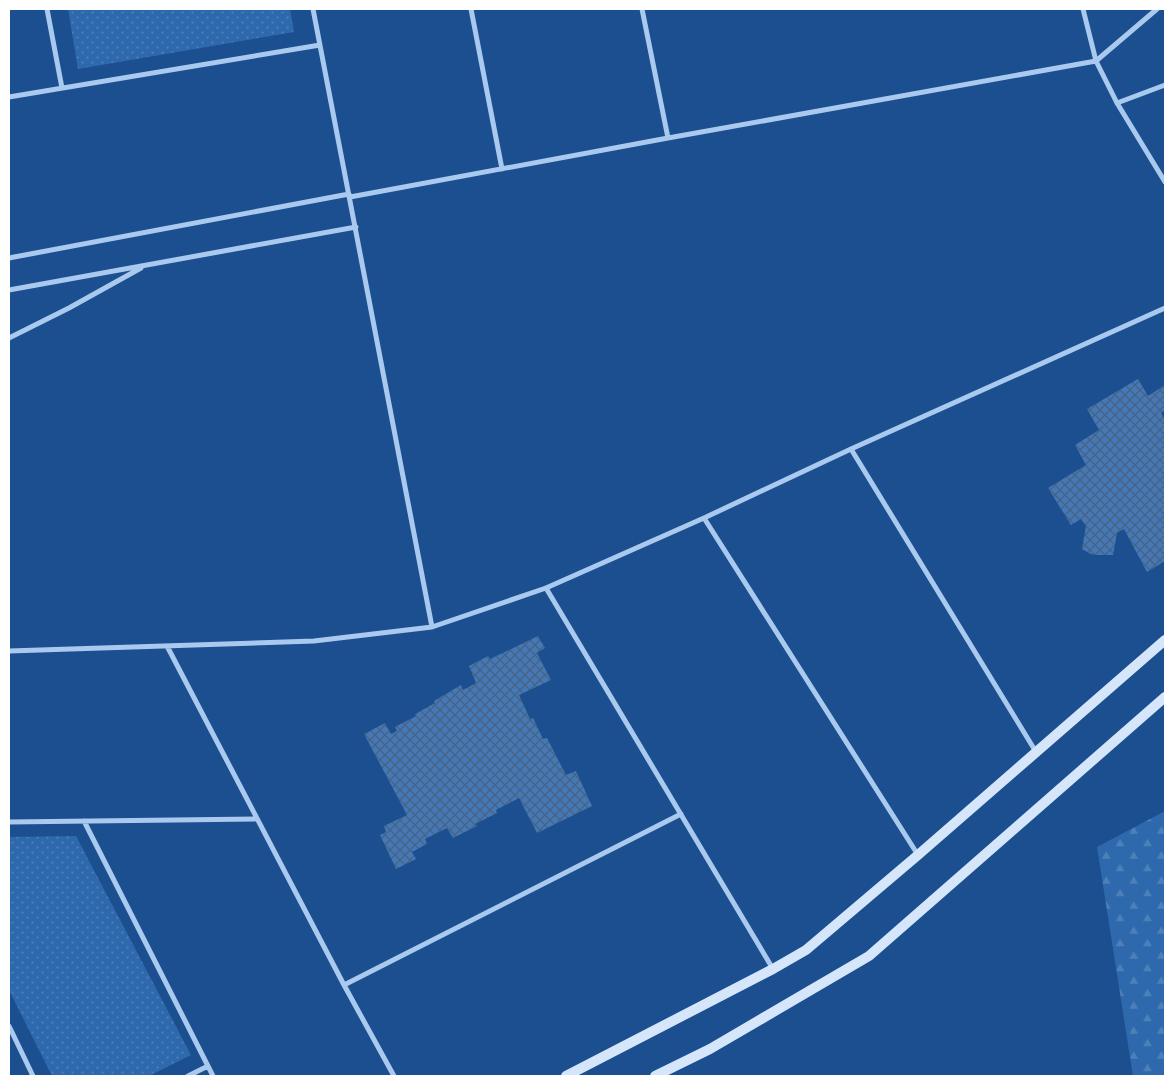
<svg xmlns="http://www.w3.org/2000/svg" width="1174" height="1085" font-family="Inter,sans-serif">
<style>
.grass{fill:url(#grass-dots)}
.forest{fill:url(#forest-firs)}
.building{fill:url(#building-cross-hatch)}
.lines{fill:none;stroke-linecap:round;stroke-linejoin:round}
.street{stroke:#a9c9ee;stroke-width:5}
.secondary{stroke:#d6e6fa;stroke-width:10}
</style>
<defs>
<pattern id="grass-dots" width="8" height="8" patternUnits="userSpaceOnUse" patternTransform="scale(1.25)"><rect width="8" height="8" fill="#2e69ad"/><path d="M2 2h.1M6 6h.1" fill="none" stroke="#4d80b9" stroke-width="1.8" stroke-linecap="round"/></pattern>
<pattern id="forest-firs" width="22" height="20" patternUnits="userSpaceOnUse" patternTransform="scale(1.25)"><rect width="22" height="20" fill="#2e69ad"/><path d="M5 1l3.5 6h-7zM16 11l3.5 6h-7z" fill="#4d80b9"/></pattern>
<pattern id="building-cross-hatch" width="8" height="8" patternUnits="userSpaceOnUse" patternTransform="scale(1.25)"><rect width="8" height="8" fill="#4478b7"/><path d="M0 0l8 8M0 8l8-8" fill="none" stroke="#486282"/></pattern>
</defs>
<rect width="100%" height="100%" fill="#1b4f8f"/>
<path class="grass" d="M68,9H290L294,32L78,69Z
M76,836L191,1055L149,1076H52L9,990V837Z"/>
<path class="forest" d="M1165,811V1076H1133L1097,847Z"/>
<path class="building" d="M1138,379L1148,396L1165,385V410L1161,413L1165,420V561L1147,572L1124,529L1117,533L1113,555H1096L1091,554L1082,549L1086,526L1081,519L1071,525L1048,488L1086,465L1075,445L1099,430L1087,409Z
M538,636L545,648L537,653L551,680L519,695L530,719L533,718L543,739L547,738L566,775L576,771L592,806L537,833L519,798L496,810L497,813L475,824L477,826L453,838L447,828L425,839L427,844L412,852L416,859L396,869L380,835L386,832L384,826L407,815L364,734L385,723L391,734L397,731L395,727L416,716L415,714L435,703L434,701L461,685L463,690L476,683L469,666L488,656L490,659Z"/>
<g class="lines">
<path class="street" d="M47,9L62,88
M313,9L432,627
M471,9L502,169
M642,9L668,138
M1083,9L1096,61L1117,103L1165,182
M9,97L320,45
M1117,103L1165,85
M350,197L668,138L1096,61L1157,9
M9,258L349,194
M9,290L356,227
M9,338L69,308L141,268
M851,449L1036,752
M704,518L918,855
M546,588L773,969
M167,646L344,985L394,1076
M9,651L314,641L432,627L546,588L704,518L851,449L1165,308
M84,821L213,1076
M9,822L257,819
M344,985L681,814
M9,1026L33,1076
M188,1076L208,1066"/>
<path class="secondary" d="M566,1076L773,969L806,950L918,855L1165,640
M655,1076L710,1049L869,956L1165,697"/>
</g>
<rect width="1174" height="1085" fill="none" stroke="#ffffff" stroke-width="20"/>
</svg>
